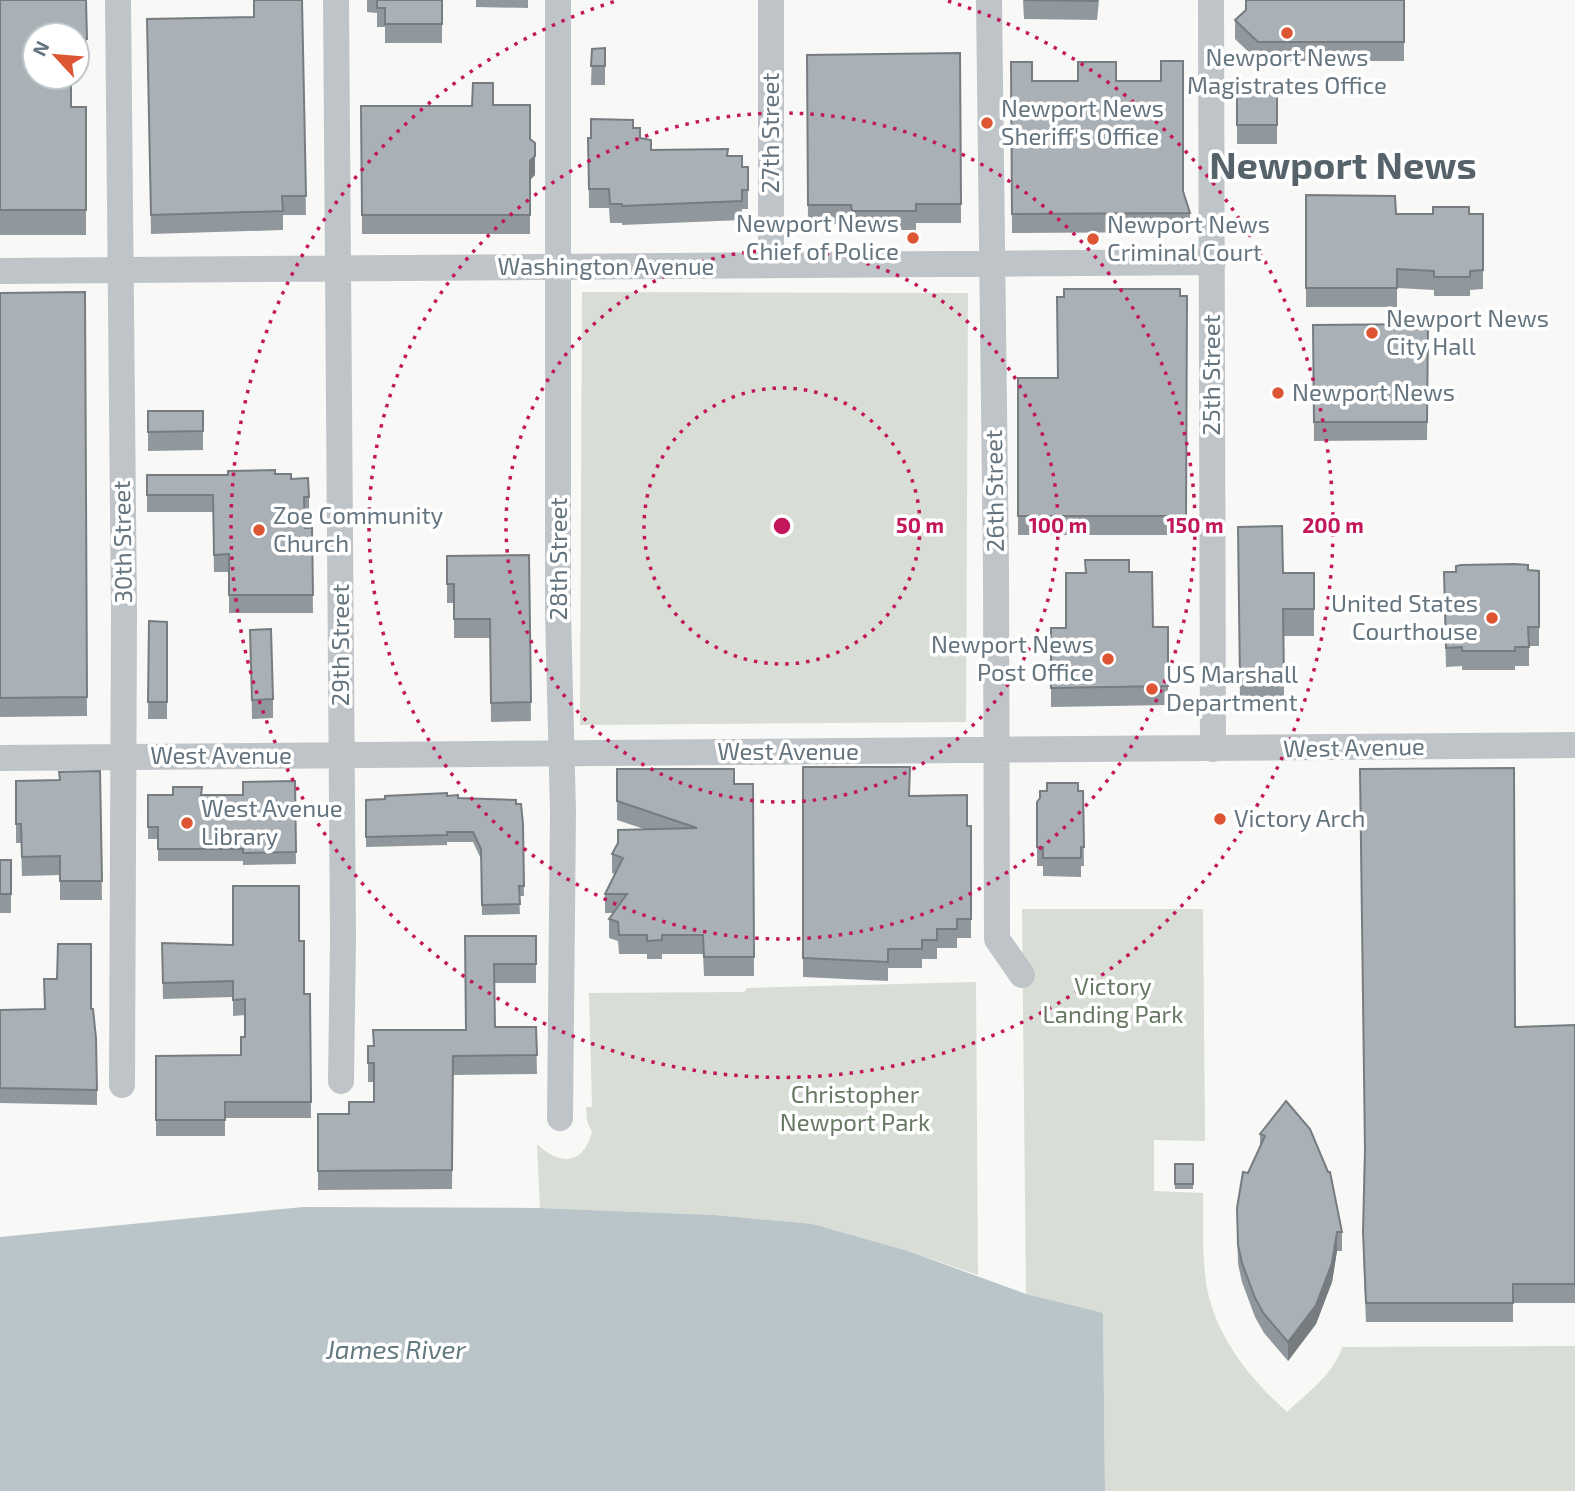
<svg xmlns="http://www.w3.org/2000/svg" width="1575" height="1491" font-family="'Exo 2',sans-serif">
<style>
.green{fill:#d8ddd5}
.water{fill:#b9c5c9}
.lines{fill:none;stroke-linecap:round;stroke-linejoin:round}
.minor{stroke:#bfc4c8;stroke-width:26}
.wall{fill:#91989d}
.shaded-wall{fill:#767c80}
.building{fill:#a9b1b7;stroke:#767c80;stroke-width:2}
.ring{fill:none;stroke:#c2185b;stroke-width:3.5;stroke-dasharray:3.5 7}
.poi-dot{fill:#dd5532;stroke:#fff;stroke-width:2.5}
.labels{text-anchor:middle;stroke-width:7;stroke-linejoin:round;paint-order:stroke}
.poi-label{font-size:24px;fill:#657580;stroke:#fff;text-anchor:start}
.street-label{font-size:24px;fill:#657580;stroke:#fff}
.park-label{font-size:24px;fill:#677863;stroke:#fff}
.water-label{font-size:26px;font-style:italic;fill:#647a81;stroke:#fff}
.town-label{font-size:38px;font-weight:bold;fill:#56636b;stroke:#fff}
.centre{fill:#c2185b;stroke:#fff;stroke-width:3.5}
.ring-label{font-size:21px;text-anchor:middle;font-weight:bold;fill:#c2185b;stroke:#fff;stroke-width:7;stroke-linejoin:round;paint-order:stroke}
</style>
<rect width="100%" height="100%" fill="#f8f8f6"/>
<path class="green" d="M582,292L968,293L966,722L580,725Z
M1022,909H1203L1205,1141L1154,1140V1191L1203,1193C1204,1220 1202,1247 1205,1274C1210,1330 1247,1376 1287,1412C1307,1393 1334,1374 1342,1347L1575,1346V1491H1105L1103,1314L1026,1294Z
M976,982L978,1275L908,1251L813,1224L714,1215L540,1208L537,1144C560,1166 583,1165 592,1132L587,1121L586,1107H592L589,993L744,992L747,988Z"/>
<path class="water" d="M303,1207L540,1208L714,1215L813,1224L908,1251L1026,1294L1103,1313L1105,1491H0V1237Z"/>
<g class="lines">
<path class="minor" d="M118,0L124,613L122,1085
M336,0L343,938L341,1081
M558,0V613L563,812L560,1118
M989,0L996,569L997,939L1022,975
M1211,0L1213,749
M771,265V0
M0,271L1213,262
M0,758L1575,745"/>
</g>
<path class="wall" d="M0,0H86L87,63H77V35H35L71,107H86V235H0Z
M302,0L306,215H283V230L151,234L147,38L254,17Z
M367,0H442V43H385V27H377V13L367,12Z
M476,0H528V8L476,7Z
M1023,0H1099L1097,20L1024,19Z
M1404,0V61H1258L1235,39V20L1246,10Z
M605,48V85H591L592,49Z
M960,53L961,223H916V230H852L851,224H808L807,55Z
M1011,62L1032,81H1116L1183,191L1190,213V232L1012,233Z
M1237,92H1277V144H1237Z
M493,105L530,139L535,175L530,179V234H362L361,106Z
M633,128L640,138L651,150L728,156L742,167H748V209H742V220L622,225V223H610L609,208H589L588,138Z
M1306,195L1396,214H1483V289L1470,290V296H1434V290L1397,288V307H1306Z
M85,292L87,716L0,717V293Z
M1180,296H1187L1186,535H1018V378H1057Z
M1428,324L1427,440L1314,441L1313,325Z
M148,411H203V450L148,451Z
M275,474L291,479L309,497V515H305V528H312L313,613H229V572H214L213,512H147V475Z
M1238,527L1283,573H1314V636H1284V708H1240Z
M529,555L531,721L491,722L490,638H454V603H447V556Z
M1528,570L1539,571V646H1529V666H1515V670H1462V666L1446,667L1444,591Z
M1129,572L1153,627H1168V705L1051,707V628H1066Z
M149,621L167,622V719H148Z
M250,630L273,699V718L252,719Z
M803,767L909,796L967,826H971V938H957V948H937V959H922V968H888V981L803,977Z
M617,769L734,784H753L754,976H704L703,954H662V959H647V954H619L618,941L609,938V919L614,913H605V894L615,874L612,873V854L644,829L617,820Z
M100,771L102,900H60V875L22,876L21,843H16V781L59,780Z
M295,781L296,864L243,865V861H158V839H148V795H243Z
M1078,791H1083L1084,866H1081V877L1043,876V866H1037V802Z
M447,796L458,798L516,804L523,824L524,896H519L520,914L482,915L481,859L473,842H447V845L366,847V800Z
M0,860H11V913H0Z
M465,936H536V983H494L495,1027H536L537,1074L453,1075L452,1189L318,1190V1114H349L374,1102V1082H368V1046L466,1030Z
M299,941L304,994H310L311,1118H225V1136H156V1056L241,1055L245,1037V1015L233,1016V997L163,999L162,943L233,945Z
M91,1009L97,1090V1105L0,1103V1010Z
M1575,1025V1303H1513V1322H1366L1363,1251L1364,1158L1515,1027Z
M1286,1101L1342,1232V1251H1337L1332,1282L1316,1324L1288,1361L1264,1333L1255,1317L1242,1282L1238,1264L1237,1227V1208L1248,1173L1260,1146V1134Z
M1175,1164H1193V1189H1175Z"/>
<path class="shaded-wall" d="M535,156V175L530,180V161Z
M1337,1232V1251L1332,1282L1316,1324L1288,1361V1342Z"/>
<path class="building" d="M0,0H86L87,39L77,38V35H35V77H71V107H86V210H0Z
M254,0H302L306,196H282L283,211L151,215L147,19L254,17Z
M377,0H442V24H385V8H377Z
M1024,0H1097V1Z
M1246,0H1404V42H1258L1235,20L1246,10Z
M605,48V66H591L592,49Z
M960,53L961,204H916V211H852L851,205H808L807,55Z
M1161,61H1183V191L1190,213L1012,214L1011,62H1032V81H1078V62H1116V81H1161Z
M473,83H493V105H530V139L535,143V156L530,161V215H362L361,106H472Z
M1237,92H1277V125H1237Z
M591,119L633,120V128H640V138L651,140V150L728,149L727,156H742V167H748V190H742V201L622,206V204H610L609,189H589L588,138H591Z
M1306,195L1395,196L1396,214H1433V207H1469V214H1483V270L1470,271V277H1434V271L1397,269V288H1306Z
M1064,289H1180V296H1187L1186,516H1018V378H1058L1057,297H1064Z
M85,292L87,697L0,698V293Z
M1428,324L1427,422H1314L1313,325Z
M148,411H203V431L148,432Z
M275,470V474H291V479L308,478L309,497H304L305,528H312L313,595H229V554L214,555L213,495H147V475H228V471Z
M1282,526L1283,573H1314V609H1283L1284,680L1240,681L1238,527Z
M529,555L531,702L491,703L490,619H454V584H447V556Z
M1085,560H1129V572H1152L1153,627H1168V686L1051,688V628H1066V573H1086Z
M1514,564L1528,565V570L1539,571V627H1528L1529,647H1515V651H1462V647L1446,648L1444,572H1456V566L1461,565Z
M149,621L167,622V702H148Z
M271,629L273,699L252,700L250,630Z
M803,767H910L909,796L967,795V826H971V919H957V929H937V940H922V949H888V962L803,958Z
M1514,768L1515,1027L1575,1025V1284H1513V1303H1366L1363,1232L1365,1150L1360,769Z
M617,769H734V784H753L754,957H704L703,935H662V940L647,941V935H619L618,922L609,919L627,894H605L623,858L612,854L618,843V830L697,828L617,801Z
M100,771L102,881H60V856L22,857L21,824H16V781L60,780L59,772Z
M295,781L296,852L243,853V849H158V827H148V795H173V787H202L201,795H243V782Z
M1047,783H1078V791H1083L1084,847H1081V858H1043V847H1037V802L1040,798V791H1047Z
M447,793V796L458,795V798L516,800V804H521L523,824L524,886H519L520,904L482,905L481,849L473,832H447V835L366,837V800L385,799V796Z
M0,860H11V894H0Z
M233,886H299V941H304V994H310L311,1102H225V1120H156V1056L241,1055V1037H245V999L233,1000V981L163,983L162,943L233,945Z
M465,936H536V964H494L495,1027H536L537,1055L453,1056L452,1170L318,1171V1114H349V1102H374V1063H368V1046H374L373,1030H466Z
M58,944H91V1009H93L96,1038L97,1090L0,1088V1010L45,1009L44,979H57Z
M1286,1101L1310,1129L1328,1172H1330L1342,1232H1337L1332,1263L1316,1305L1288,1342L1264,1314L1255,1298L1242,1263L1238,1245L1237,1208L1243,1172L1248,1173L1265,1136L1260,1134Z
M1175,1164H1193V1184H1175Z"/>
<g class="ring">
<circle cx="782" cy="526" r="138"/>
<circle cx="782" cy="526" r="276"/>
<circle cx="782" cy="526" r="413"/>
<path d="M948 1A551 551 0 1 1 616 1"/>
</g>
<g class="poi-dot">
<circle cx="1287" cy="33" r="7"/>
<circle cx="987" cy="123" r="7"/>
<circle cx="913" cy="238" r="7"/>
<circle cx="1093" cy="239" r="7"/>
<circle cx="1372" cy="333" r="7"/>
<circle cx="1278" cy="393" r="7"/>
<circle cx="259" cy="530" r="7"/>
<circle cx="1492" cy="618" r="7"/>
<circle cx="1108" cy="659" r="7"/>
<circle cx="1152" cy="689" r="7"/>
<circle cx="1220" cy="819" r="7"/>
<circle cx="187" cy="823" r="7"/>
</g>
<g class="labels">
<g class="poi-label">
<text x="1287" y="66" text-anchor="middle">Newport News<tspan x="1287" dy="28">Magistrates Office</tspan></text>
<text x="1001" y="117">Newport News<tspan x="1001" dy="28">Sheriff's Office</tspan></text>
<text x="899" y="232" text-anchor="end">Newport News<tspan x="899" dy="28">Chief of Police</tspan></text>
<text x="1107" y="233">Newport News<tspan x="1107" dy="28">Criminal Court</tspan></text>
<text x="1386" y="327">Newport News<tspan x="1386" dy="28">City Hall</tspan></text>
<text x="1292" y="401">Newport News</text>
<text x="273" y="524">Zoe Community<tspan x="273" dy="28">Church</tspan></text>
<text x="1478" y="612" text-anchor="end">United States<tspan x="1478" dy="28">Courthouse</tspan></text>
<text x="1094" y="653" text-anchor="end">Newport News<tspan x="1094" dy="28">Post Office</tspan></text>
<text x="1166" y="683">US Marshall<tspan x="1166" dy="28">Department</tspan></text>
<text x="201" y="817">West Avenue<tspan x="201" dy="28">Library</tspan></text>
<text x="1234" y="827">Victory Arch</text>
</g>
<g class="street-label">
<text transform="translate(771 133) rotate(-90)" y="8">27th Street</text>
<text x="606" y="275">Washington Avenue</text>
<text transform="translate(1212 375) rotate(-90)" y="8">25th Street</text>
<text transform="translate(995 491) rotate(-91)" y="8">26th Street</text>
<text transform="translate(123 542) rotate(-91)" y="8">30th Street</text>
<text transform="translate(559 559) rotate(-90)" y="8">28th Street</text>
<text transform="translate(341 645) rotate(-90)" y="8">29th Street</text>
<text transform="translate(1354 748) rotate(-1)" y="8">West Avenue</text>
<text x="788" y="760">West Avenue</text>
<text x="221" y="764">West Avenue</text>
</g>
<g class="park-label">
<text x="1113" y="995">Victory<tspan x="1113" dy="28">Landing Park</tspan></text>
<text x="855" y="1103">Christopher<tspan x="855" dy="28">Newport Park</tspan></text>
</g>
<g class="water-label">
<text x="396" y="1359">James River</text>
</g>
<g class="town-label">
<text x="1343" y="179">Newport News</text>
</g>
</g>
<circle cx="782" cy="526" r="10" class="centre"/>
<g class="ring-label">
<text x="920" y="533">50 m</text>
<text x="1058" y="533">100 m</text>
<text x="1195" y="533">150 m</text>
<text x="1333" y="533">200 m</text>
</g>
<g transform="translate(56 56) rotate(296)"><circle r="33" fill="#ffffff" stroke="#c1c8cc" stroke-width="2"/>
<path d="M0-5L12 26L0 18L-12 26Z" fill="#dd5532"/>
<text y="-10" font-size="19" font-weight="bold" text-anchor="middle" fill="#657580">N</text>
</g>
</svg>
